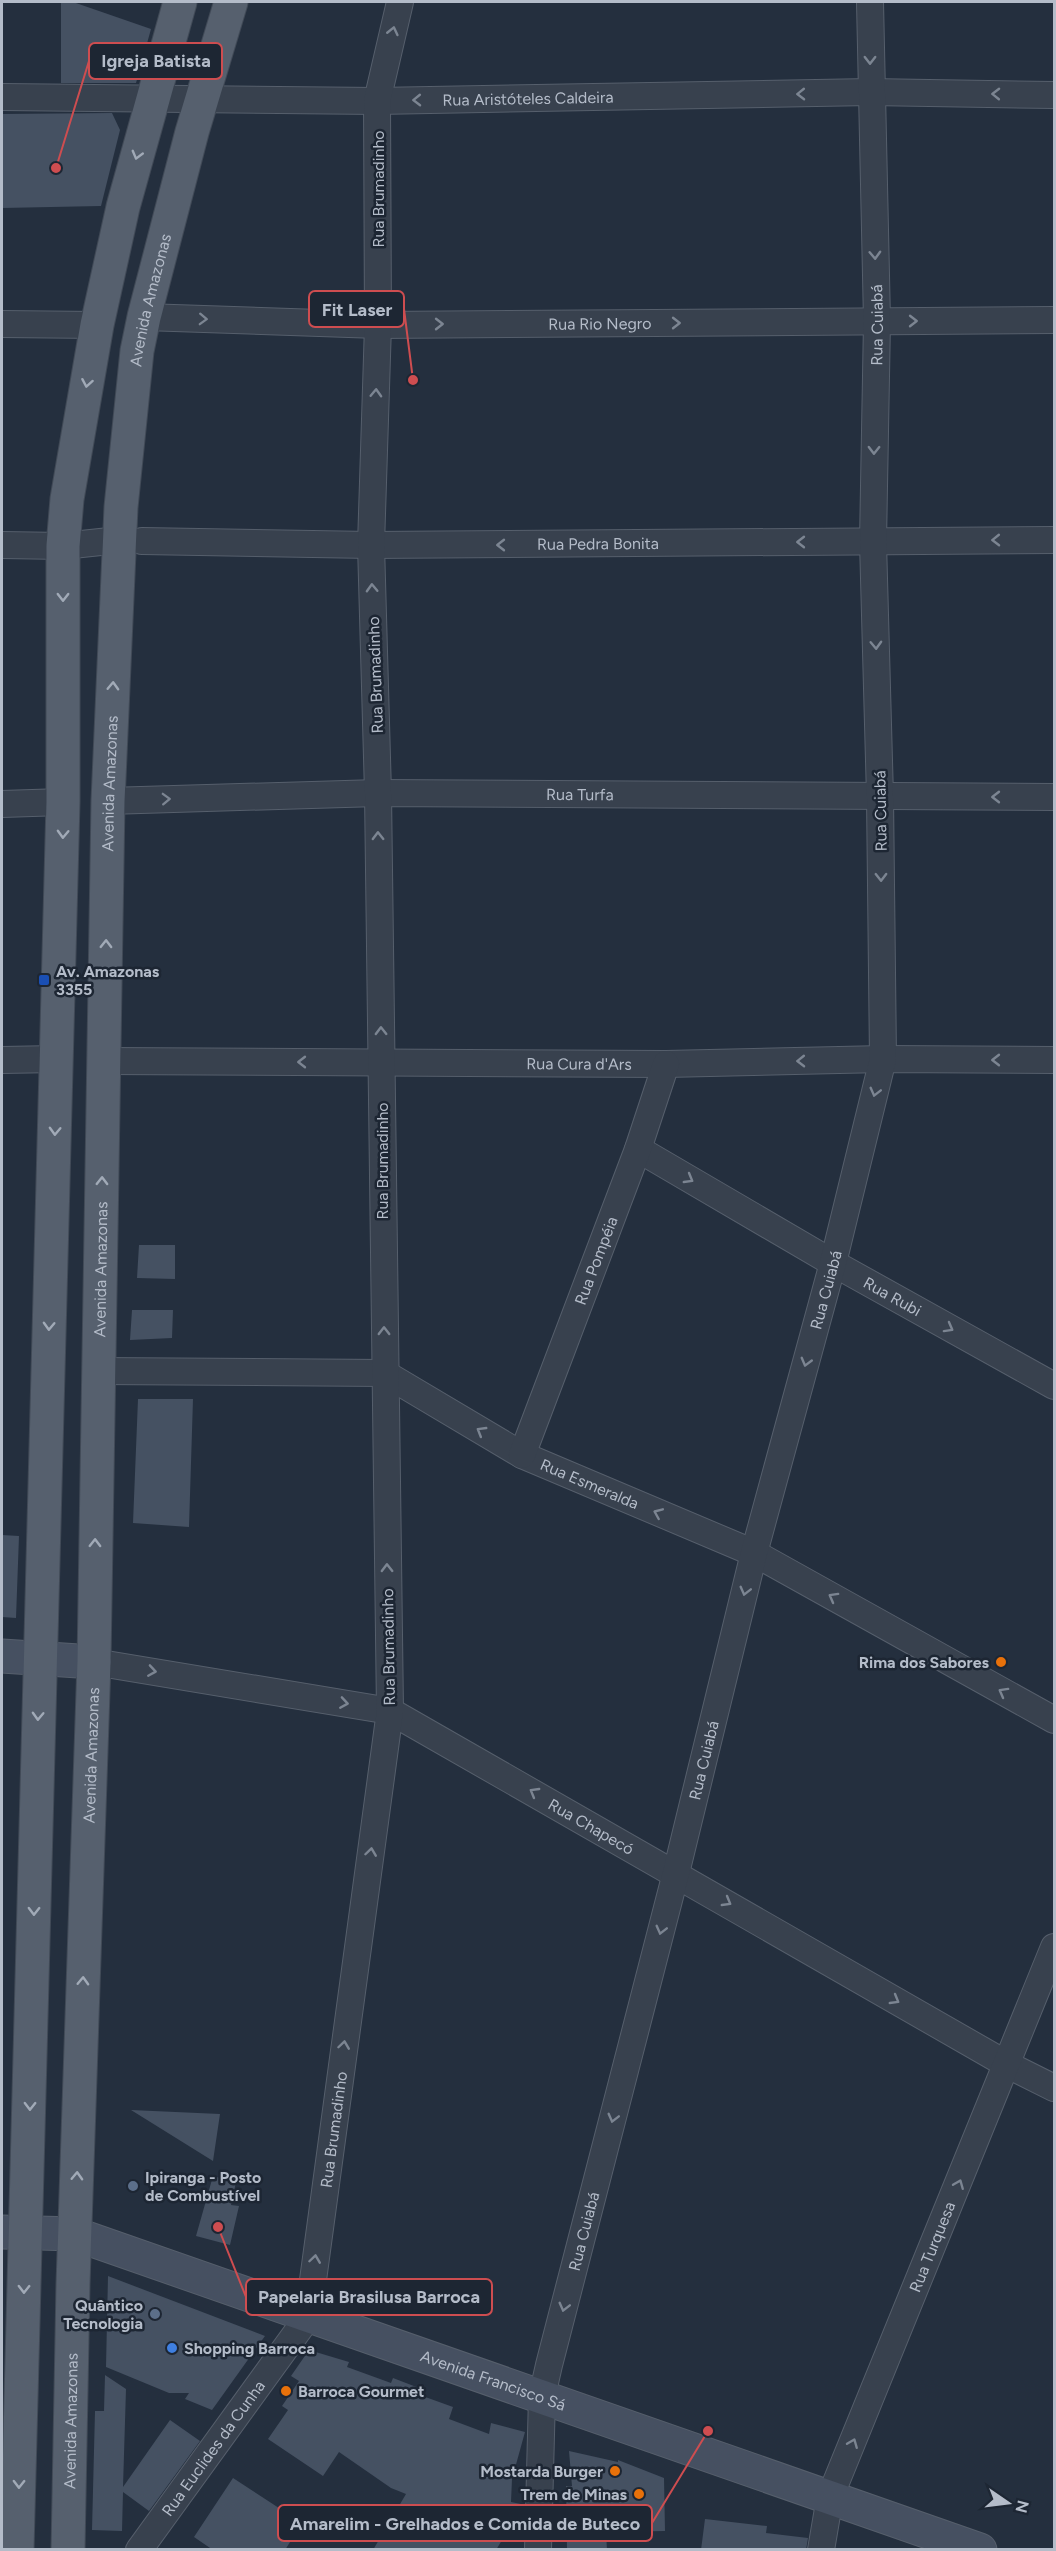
<svg xmlns="http://www.w3.org/2000/svg" width="1056" height="2551" font-family="Figtree,sans-serif">
<style>
.building{fill:#455162}
.lines{fill:none;stroke-linecap:round;stroke-linejoin:round}
.street-casing{stroke:#565f6c;stroke-width:28}
.secondary-casing{stroke:#565f6c;stroke-width:35}
.primary-casing{stroke:#414a57;stroke-width:35}
.street{stroke:#38414e;stroke-width:26}
.secondary{stroke:#465061;stroke-width:33}
.primary{stroke:#56606e;stroke-width:33}
.oneway{stroke:#7c8592}
.oneway2{stroke:#a1aab7}
.transit-dot{fill:#1a4fb4;stroke:#1d2633;stroke-width:2}
.food-dot{fill:#e8710a;stroke:#1d2633;stroke-width:2}
.service-dot{fill:#5c6f8a;stroke:#1d2633;stroke-width:2}
.shop-dot{fill:#3f7fe0;stroke:#1d2633;stroke-width:2}
.labels{text-anchor:middle;stroke-width:5;stroke-linejoin:round;paint-order:stroke}
.street-label{font-size:16px;fill:#b4bcc9;stroke:#1d2633}
.poi-label{font-size:16px;font-weight:bold;fill:#b4bcc9;stroke:#1d2633;text-anchor:start}
.leader{fill:none;stroke:#ce4d50;stroke-width:2}
.callout-dot{fill:#ce4d50;stroke:#1d2633;stroke-width:2}
.callout{fill:#1d2633;stroke:#ce4d50;stroke-width:2}
.callout-label{font-size:18px;text-anchor:middle;font-weight:bold;fill:#b4bcc9}
</style>
<rect width="100%" height="100%" fill="#242f3e"/>
<path class="building" d="M61,2H73L151,29L136,83H61Z
M112,113L120,130L101,206L2,208V114Z
M139,1245H175V1279L137,1278Z
M132,1310H173L172,1338L130,1340Z
M138,1399H193L189,1527L133,1523Z
M2,1535L19,1536L16,1618L2,1617Z
M131,2110L220,2114L213,2161Z
M213,2176L236,2182L231,2205L239,2206L230,2245L196,2236Z
M108,2276L265,2336L212,2410L185,2399L189,2393H169L106,2367Z
M309,2350L349,2362L347,2367L391,2383L393,2378L419,2388L417,2394L453,2407L449,2419L489,2434L491,2423L525,2432L512,2479L511,2502L521,2504L514,2537L505,2535L496,2550H373L406,2494L391,2488L339,2452L323,2476L268,2439L288,2410L282,2406L299,2381L291,2376Z
M105,2375L126,2389L123,2487L170,2420L200,2441L149,2511L123,2492L122,2531L92,2530L95,2411H104Z
M569,2451L618,2462V2460L664,2478L665,2531L606,2532L607,2550H567L566,2486H572Z
M233,2478L302,2523L285,2550H213L194,2537Z
M705,2519L767,2526L766,2533L808,2538L806,2550H701Z"/>
<g class="lines">
<defs>
<g id="street">
<path id="s1" d="M2,97L377,101L870,92L1054,95"/>
<path id="s2" d="M144,317L378,325L1054,320"/>
<path d="M2,324L97,325"/>
<path id="s3" d="M142,541L371,545L1054,540"/>
<path d="M2,545L63,546L119,540"/>
<path id="s4" d="M108,801L378,793L1054,797"/>
<path d="M2,804L63,802"/>
<path d="M2,1060L56,1059"/>
<path id="s5" d="M105,1061L666,1064L883,1059L1054,1060"/>
<path id="s6" d="M638,1149L833,1263L1054,1386"/>
<path id="s7" d="M98,1371L384,1373L522,1455L754,1553L1054,1720"/>
<path id="s8" d="M522,1455L638,1149L666,1064"/>
<path id="s9" d="M94,1662L390,1711L1008,2065L1054,2088"/>
<path id="s10" d="M139,2550L308,2317L390,1711L378,793L371,545L378,325L377,101L400,2"/>
<path id="s11" d="M538,2550L542,2396L549,2365L676,1873L754,1553L833,1263L883,1059L880,797L873,542L877,321L870,2"/>
<path id="s12" d="M821,2550L830,2497L1054,1947"/>
</g>
<g id="secondary">
<path d="M2,1656L94,1662"/>
<path id="s13" d="M2,2232L75,2234L980,2550"/>
</g>
<g id="primary">
<path d="M17,2550L63,802V546L67,499L97,325L123,207L180,2"/>
<path id="s14" d="M68,2550L73,2284L94,1662L108,801L121,507L137,351L144,317L192,132L231,2"/>
</g>
</defs>
<use href="#street" class="street-casing"/>
<use href="#secondary" class="secondary-casing"/>
<use href="#primary" class="primary-casing"/>
<use href="#street" class="street"/>
<use href="#secondary" class="secondary"/>
<use href="#primary" class="primary"/>
</g>
<defs><path id="oneway-chevron" d="M-2-3.5L2.5 0L-2 3.5" fill="none" stroke-width="1.6" stroke-linecap="round" stroke-linejoin="round" transform="scale(1.5)"/></defs>
<g class="oneway">
<use href="#oneway-chevron" transform="translate(393 31) rotate(-77)"/>
<use href="#oneway-chevron" transform="translate(870 60) rotate(90)"/>
<use href="#oneway-chevron" transform="translate(801 94) rotate(179)"/>
<use href="#oneway-chevron" transform="translate(996 94) rotate(-179)"/>
<use href="#oneway-chevron" transform="translate(417 100) rotate(179)"/>
<use href="#oneway-chevron" transform="translate(875 255) rotate(88)"/>
<use href="#oneway-chevron" transform="translate(203 319) rotate(2)"/>
<use href="#oneway-chevron" transform="translate(913 321)"/>
<use href="#oneway-chevron" transform="translate(676 323)"/>
<use href="#oneway-chevron" transform="translate(439 324)"/>
<use href="#oneway-chevron" transform="translate(376 393) rotate(-88)"/>
<use href="#oneway-chevron" transform="translate(874 450) rotate(91)"/>
<use href="#oneway-chevron" transform="translate(996 540) rotate(179)"/>
<use href="#oneway-chevron" transform="translate(801 542) rotate(180)"/>
<use href="#oneway-chevron" transform="translate(501 545) rotate(180)"/>
<use href="#oneway-chevron" transform="translate(372 588) rotate(-92)"/>
<use href="#oneway-chevron" transform="translate(876 645) rotate(88)"/>
<use href="#oneway-chevron" transform="translate(996 797) rotate(-180)"/>
<use href="#oneway-chevron" transform="translate(166 799) rotate(-2)"/>
<use href="#oneway-chevron" transform="translate(378 836) rotate(-91)"/>
<use href="#oneway-chevron" transform="translate(881 877) rotate(89)"/>
<use href="#oneway-chevron" transform="translate(381 1031) rotate(-91)"/>
<use href="#oneway-chevron" transform="translate(996 1060) rotate(-180)"/>
<use href="#oneway-chevron" transform="translate(801 1061) rotate(179)"/>
<use href="#oneway-chevron" transform="translate(302 1062) rotate(-180)"/>
<use href="#oneway-chevron" transform="translate(875 1092) rotate(104)"/>
<use href="#oneway-chevron" transform="translate(689 1179) rotate(30)"/>
<use href="#oneway-chevron" transform="translate(949 1328) rotate(29)"/>
<use href="#oneway-chevron" transform="translate(384 1331) rotate(-90)"/>
<use href="#oneway-chevron" transform="translate(806 1362) rotate(105)"/>
<use href="#oneway-chevron" transform="translate(481 1431) rotate(-149)"/>
<use href="#oneway-chevron" transform="translate(658 1513) rotate(-157)"/>
<use href="#oneway-chevron" transform="translate(387 1568) rotate(-91)"/>
<use href="#oneway-chevron" transform="translate(745 1591) rotate(104)"/>
<use href="#oneway-chevron" transform="translate(833 1597) rotate(-151)"/>
<use href="#oneway-chevron" transform="translate(152 1671) rotate(9)"/>
<use href="#oneway-chevron" transform="translate(1003 1692) rotate(-151)"/>
<use href="#oneway-chevron" transform="translate(344 1703) rotate(9)"/>
<use href="#oneway-chevron" transform="translate(534 1792) rotate(-150)"/>
<use href="#oneway-chevron" transform="translate(371 1852) rotate(-82)"/>
<use href="#oneway-chevron" transform="translate(727 1902) rotate(30)"/>
<use href="#oneway-chevron" transform="translate(661 1930) rotate(104)"/>
<use href="#oneway-chevron" transform="translate(895 2000) rotate(30)"/>
<use href="#oneway-chevron" transform="translate(344 2045) rotate(-82)"/>
<use href="#oneway-chevron" transform="translate(613 2118) rotate(104)"/>
<use href="#oneway-chevron" transform="translate(959 2184) rotate(-68)"/>
<use href="#oneway-chevron" transform="translate(315 2259) rotate(-82)"/>
<use href="#oneway-chevron" transform="translate(564 2307) rotate(104)"/>
<use href="#oneway-chevron" transform="translate(853 2443) rotate(-68)"/>
</g>
<g class="oneway2">
<use href="#oneway-chevron" transform="translate(137 155) rotate(105)"/>
<use href="#oneway-chevron" transform="translate(87 383) rotate(100)"/>
<use href="#oneway-chevron" transform="translate(63 597) rotate(90)"/>
<use href="#oneway-chevron" transform="translate(113 686) rotate(-88)"/>
<use href="#oneway-chevron" transform="translate(63 834) rotate(92)"/>
<use href="#oneway-chevron" transform="translate(106 944) rotate(-89)"/>
<use href="#oneway-chevron" transform="translate(55 1131) rotate(92)"/>
<use href="#oneway-chevron" transform="translate(102 1181) rotate(-89)"/>
<use href="#oneway-chevron" transform="translate(49 1326) rotate(92)"/>
<use href="#oneway-chevron" transform="translate(95 1543) rotate(-89)"/>
<use href="#oneway-chevron" transform="translate(38 1716) rotate(92)"/>
<use href="#oneway-chevron" transform="translate(34 1911) rotate(91)"/>
<use href="#oneway-chevron" transform="translate(83 1981) rotate(-88)"/>
<use href="#oneway-chevron" transform="translate(30 2106) rotate(91)"/>
<use href="#oneway-chevron" transform="translate(77 2176) rotate(-88)"/>
<use href="#oneway-chevron" transform="translate(24 2289) rotate(91)"/>
<use href="#oneway-chevron" transform="translate(19 2484) rotate(91)"/>
</g>
<rect class="transit-dot" x="38" y="974" width="12" height="12" rx="3"/>
<g class="food-dot">
<circle cx="1001" cy="1662" r="6"/>
<circle cx="286" cy="2391" r="6"/>
<circle cx="615" cy="2471" r="6"/>
<circle cx="639" cy="2494" r="6"/>
</g>
<g class="service-dot">
<circle cx="133" cy="2186" r="6"/>
<circle cx="155" cy="2314" r="6"/>
</g>
<circle class="shop-dot" cx="172" cy="2348" r="6"/>
<g class="labels">
<g class="street-label">
<text dy="6" stroke="none"><textPath href="#s1" startOffset="526">Rua Aristóteles Caldeira</textPath></text>
<text transform="translate(378 189) rotate(-90)" y="6">Rua Brumadinho</text>
<text dy="6" stroke="none"><textPath href="#s14" startOffset="2253">Avenida Amazonas</textPath></text>
<text dy="6" stroke="none"><textPath href="#s2" startOffset="456">Rua Rio Negro</textPath></text>
<text dy="6" stroke="none"><textPath href="#s11" startOffset="2268">Rua Cuiabá</textPath></text>
<text dy="6" stroke="none"><textPath href="#s3" startOffset="456">Rua Pedra Bonita</textPath></text>
<text transform="translate(375 675) rotate(-92)" y="6">Rua Brumadinho</text>
<text dy="6" stroke="none"><textPath href="#s14" startOffset="1767">Avenida Amazonas</textPath></text>
<text dy="6" stroke="none"><textPath href="#s4" startOffset="472">Rua Turfa</textPath></text>
<text transform="translate(880 811) rotate(-91)" y="6">Rua Cuiabá</text>
<text dy="6" stroke="none"><textPath href="#s5" startOffset="474">Rua Cura d'Ars</textPath></text>
<text transform="translate(382 1161) rotate(-90)" y="6">Rua Brumadinho</text>
<text dy="6" stroke="none"><textPath href="#s8" startOffset="208">Rua Pompéia</textPath></text>
<text dy="6" stroke="none"><textPath href="#s14" startOffset="1281">Avenida Amazonas</textPath></text>
<text dy="6" stroke="none"><textPath href="#s11" startOffset="1296">Rua Cuiabá</textPath></text>
<text dy="6" stroke="none"><textPath href="#s6" startOffset="294">Rua Rubi</textPath></text>
<text dy="6" stroke="none"><textPath href="#s7" startOffset="520">Rua Esmeralda</textPath></text>
<text transform="translate(388 1647) rotate(-91)" y="6">Rua Brumadinho</text>
<text dy="6" stroke="none"><textPath href="#s14" startOffset="795">Avenida Amazonas</textPath></text>
<text dy="6" stroke="none"><textPath href="#s11" startOffset="810">Rua Cuiabá</textPath></text>
<text dy="6" stroke="none"><textPath href="#s9" startOffset="532">Rua Chapecó</textPath></text>
<text dy="6" stroke="none"><textPath href="#s10" startOffset="477">Rua Brumadinho</textPath></text>
<text dy="6" stroke="none"><textPath href="#s11" startOffset="324">Rua Cuiabá</textPath></text>
<text dy="6" stroke="none"><textPath href="#s12" startOffset="324">Rua Turquesa</textPath></text>
<text dy="6" stroke="none"><textPath href="#s13" startOffset="516">Avenida Francisco Sá</textPath></text>
<text dy="6" stroke="none"><textPath href="#s14" startOffset="129">Avenida Amazonas</textPath></text>
<text dy="6" stroke="none"><textPath href="#s10" startOffset="126">Rua Euclides da Cunha</textPath></text>
</g>
<g class="poi-label">
<text x="56" y="977">Av. Amazonas<tspan x="56" dy="18">3355</tspan></text>
<text x="989" y="1668" text-anchor="end">Rima dos Sabores</text>
<text x="145" y="2183">Ipiranga - Posto<tspan x="145" dy="18">de Combustível</tspan></text>
<text x="143" y="2311" text-anchor="end">Quântico<tspan x="143" dy="18">Tecnologia</tspan></text>
<text x="184" y="2354">Shopping Barroca</text>
<text x="298" y="2397">Barroca Gourmet</text>
<text x="603" y="2477" text-anchor="end">Mostarda Burger</text>
<text x="627" y="2500" text-anchor="end">Trem de Minas</text>
</g>
</g>
<path class="leader" d="M56 168L89 61M413 380L404 309M218 2227L246 2297M708 2431L652 2523"/>
<g class="callout-dot">
<circle cx="56" cy="168" r="6"/>
<circle cx="413" cy="380" r="6"/>
<circle cx="218" cy="2227" r="6"/>
<circle cx="708" cy="2431" r="6"/>
</g>
<g class="callout">
<rect x="89" y="43" width="133" height="36" rx="6"/>
<rect x="309" y="291" width="95" height="36" rx="6"/>
<rect x="246" y="2279" width="246" height="36" rx="6"/>
<rect x="278" y="2505" width="374" height="36" rx="6"/>
</g>
<g class="callout-label">
<text x="156" y="67">Igreja Batista</text>
<text x="357" y="316">Fit Laser</text>
<text x="369" y="2303">Papelaria Brasilusa Barroca</text>
<text x="465" y="2530">Amarelim - Grelhados e Comida de Buteco</text>
</g>
<rect width="1056" height="2551" fill="none" stroke="#b4bcc9" stroke-width="6"/>
<g transform="translate(1008 2503) rotate(104)" stroke="#1d2633" stroke-width="4.5" paint-order="stroke">
<path d="M0-4.5L10 22L0 15L-10 22Z" fill="#b4bcc9"/>
<text y="-9" font-size="16" font-weight="bold" text-anchor="middle" fill="#b4bcc9">N</text>
</g>
</svg>
